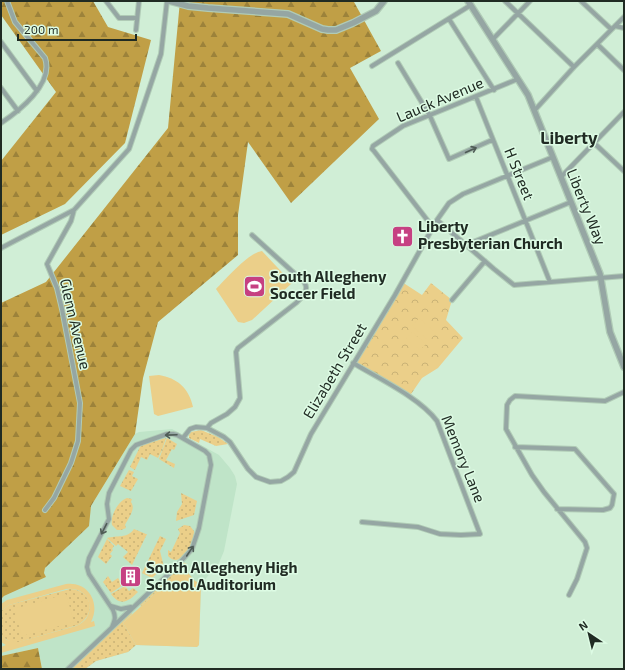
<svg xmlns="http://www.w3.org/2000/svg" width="625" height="670" font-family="'Exo 2',sans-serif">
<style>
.built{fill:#bfe4c8}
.grass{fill:url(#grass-dots)}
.forest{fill:url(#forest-firs)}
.park{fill:url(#park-crowns)}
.pitch{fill:#ebcf89}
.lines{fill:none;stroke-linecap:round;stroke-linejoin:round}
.minor-casing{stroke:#b0cbb6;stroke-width:6}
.tertiary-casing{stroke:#b0cbb6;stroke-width:8}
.minor{stroke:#95a6a3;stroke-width:4}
.tertiary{stroke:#95a6a3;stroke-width:5.5}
.oneway{stroke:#4f5c56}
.labels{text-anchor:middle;stroke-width:3;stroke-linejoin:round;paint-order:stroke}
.street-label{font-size:15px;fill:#202b23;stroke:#ddfbe4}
.poi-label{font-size:15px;font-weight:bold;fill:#202b23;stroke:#ddfbe4;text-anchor:start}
.quarter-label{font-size:17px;font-weight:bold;fill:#202b23;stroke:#ddfbe4}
</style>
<defs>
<pattern id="grass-dots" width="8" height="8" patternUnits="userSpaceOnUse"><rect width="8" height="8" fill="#ebcf89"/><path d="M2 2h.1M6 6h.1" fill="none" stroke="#c9b276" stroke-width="1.8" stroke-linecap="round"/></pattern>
<pattern id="forest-firs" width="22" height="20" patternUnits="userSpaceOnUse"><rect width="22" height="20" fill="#c09f46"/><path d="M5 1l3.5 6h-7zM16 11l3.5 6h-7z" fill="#9c823a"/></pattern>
<pattern id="park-crowns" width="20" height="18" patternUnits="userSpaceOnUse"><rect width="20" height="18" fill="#ebcf89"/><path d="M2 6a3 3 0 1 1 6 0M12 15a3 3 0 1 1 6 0" fill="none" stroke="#c9b276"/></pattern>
</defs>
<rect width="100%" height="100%" fill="#d0eed6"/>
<path class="built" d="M172,429L219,455L230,468L235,476L237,484L224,551L219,563L201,584L199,645L197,647L136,645L128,652L96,661L85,669H42L38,648L1,656V599L4,596L46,577L44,573L45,568L88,526L91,506L135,434L139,432Z"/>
<path class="grass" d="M201,430L218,437L228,444L216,446L200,439L199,443L189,438V435L191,432Z
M166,438L162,450L158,458L150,454L147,460L141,457L135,470L130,467L141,445Z
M167,438L177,444L174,450L172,449L166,460L175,464L174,468L159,459Z
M129,470L134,472L132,476L138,479L131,491L120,486Z
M181,493L197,501L194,515L176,521L177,512L182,504Z
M127,498L132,499L131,502C136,509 129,517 125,525L126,528L121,530H117L112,525C110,516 118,501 127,498Z
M184,525L190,526L194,531C194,543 181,570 168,556V550L171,552L180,533L178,529Z
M134,529L146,534H147L132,565L123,557L128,552L118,544L116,546L107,538C117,535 127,539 134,529Z
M160,536L166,539L160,551L164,567L152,578L142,573Z
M107,539L114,546L112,549L113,550L110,554L112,556L106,564L98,557Z
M183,562L187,564L183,567L195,581L178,572L141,606L139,604Z
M108,576L112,582L118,578L123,585L111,593L103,582Z
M125,586L129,591L133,588L138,592C130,600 121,608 111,594Z
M70,589C92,590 97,614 78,625L19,642C12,643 6,640 1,635V611L9,605Z
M131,612L132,614L123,623L136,645L128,652L96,661L85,669H71Z"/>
<path class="forest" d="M1,1H93L108,27L151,40L125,143L65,204L1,235V161L56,92L1,15Z
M180,1L354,2L381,51L350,68L379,119L291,203L248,142L238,215V255L158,322L143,378L135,434L91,506L89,526L45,568L44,573L46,577L4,596L1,599V303L46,282L168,128Z
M38,648L42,669H1V656Z"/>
<path class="park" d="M402,282L422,295L431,283L452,300L446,320L463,338L438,368L422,378L409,397L353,363Z"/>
<path class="pitch" d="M262,251L292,283L252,320L244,323L238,322L216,289C226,279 248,253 262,251Z
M419,318L436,333L429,341L412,326Z
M412,332L426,344L420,350L406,339Z
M159,375C177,378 189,388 193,407L158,416L154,414L149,376Z
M178,572L201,584L199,645L197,647L136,645L123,623Z
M66,584C88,581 101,603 91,622L94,621L95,626L1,653V647L6,645L1,642V635L7,640L18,642L76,626C99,617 91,585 66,589L9,605L1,611V604L7,600Z
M66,594L74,622L22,636L14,609Z"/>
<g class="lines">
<defs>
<path id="minor" d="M106,1L119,18H137
M505,1L574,67
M581,1L611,29
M449,19L494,90
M615,26L624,28
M136,30L139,1
M493,39L530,1
M1,42L37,91
M597,44L624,70
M398,63L430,116L449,159L492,140
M372,66L471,5
M1,88L18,111
M476,97L550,282
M534,111L574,67L624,17
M1,123C19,111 54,84 45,58L15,22L7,1
M594,143L624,171
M561,177L624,112
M437,220L494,269L514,285L624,276
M434,226L428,221L374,151L372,149L373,146L403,126L518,79
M466,245L571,202
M1,248L74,210
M452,300L485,261
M353,363C378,378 420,398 437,421L480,534L461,535L440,534L418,527L362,522
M207,428L211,423L227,414L235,407L240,398L236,352L238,348L296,303C302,297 310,290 304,282L252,235
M183,438L190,429L196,427L207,428L224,437L230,442L248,469L256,477L270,482L281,481L288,477L294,472L311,434L395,295L437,220L449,203L463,194L553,157
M515,447L575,449L614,494L612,505L610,508L603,510L557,509
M45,510L54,498L71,463L78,441L80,403L62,309L57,288L47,264L71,221L74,210L129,149L161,54L167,1
M569,595L577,579L587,548L585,542L544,492L532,475L506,429L507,405L510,400L515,396L605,401L624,392
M111,606L121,609L131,607
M68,669L175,568L192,549L199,528L211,465L209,455L205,451L177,435L173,434H167L136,445L131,450L109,493L107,504L109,519L89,558L87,567L89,574L113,610C116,617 115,620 112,627"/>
<path id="tertiary" d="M169,1L188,6L208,8L288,14L322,29L328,30H336L353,23L376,11L384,1
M468,1L528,95L600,274L610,332L624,367"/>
</defs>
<use href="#minor" class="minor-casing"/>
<use href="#tertiary" class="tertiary-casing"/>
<use href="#minor" class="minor"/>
<use href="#tertiary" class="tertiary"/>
</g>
<defs><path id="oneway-shaft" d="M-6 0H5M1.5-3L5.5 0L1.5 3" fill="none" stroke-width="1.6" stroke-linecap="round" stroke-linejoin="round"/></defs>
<g class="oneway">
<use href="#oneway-shaft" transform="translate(471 150) rotate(-24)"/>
<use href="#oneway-shaft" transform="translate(171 435) rotate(178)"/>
<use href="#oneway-shaft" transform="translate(104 529) rotate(117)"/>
<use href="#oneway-shaft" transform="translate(190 551) rotate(-56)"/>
</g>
<defs>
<symbol id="church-square" viewBox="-11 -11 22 22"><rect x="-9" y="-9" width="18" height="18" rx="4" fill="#c64082" stroke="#ddfbe4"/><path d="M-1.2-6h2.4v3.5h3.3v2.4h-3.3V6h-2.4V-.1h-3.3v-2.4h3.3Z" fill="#fff"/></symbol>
<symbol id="stadium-square" viewBox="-11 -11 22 22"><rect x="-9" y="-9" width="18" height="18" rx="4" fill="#c64082" stroke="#ddfbe4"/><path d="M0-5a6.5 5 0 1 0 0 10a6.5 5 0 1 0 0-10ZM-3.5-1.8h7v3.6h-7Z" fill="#fff"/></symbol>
<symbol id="building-square" viewBox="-11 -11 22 22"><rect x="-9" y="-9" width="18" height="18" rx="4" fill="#c64082" stroke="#ddfbe4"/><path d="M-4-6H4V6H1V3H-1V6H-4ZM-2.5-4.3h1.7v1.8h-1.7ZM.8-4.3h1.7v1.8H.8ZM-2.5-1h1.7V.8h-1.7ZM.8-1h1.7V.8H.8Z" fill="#fff"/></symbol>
</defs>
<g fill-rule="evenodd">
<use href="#church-square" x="390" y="224" width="25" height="25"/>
<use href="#stadium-square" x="242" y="274" width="25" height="25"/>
<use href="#building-square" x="118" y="564" width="25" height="25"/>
</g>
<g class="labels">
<g class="street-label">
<text transform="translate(440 100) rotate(-23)" y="5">Lauck Avenue</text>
<text transform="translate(519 174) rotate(68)" y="5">H Street</text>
<text transform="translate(586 207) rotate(68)" y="5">Liberty Way</text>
<text transform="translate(75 324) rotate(77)" y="5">Glenn Avenue</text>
<text transform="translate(335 371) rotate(-59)" y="5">Elizabeth Street</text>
<text transform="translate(463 459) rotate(68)" y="5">Memory Lane</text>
</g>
<g class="poi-label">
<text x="418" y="232">Liberty<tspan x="418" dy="17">Presbyterian Church</tspan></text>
<text x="270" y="282">South Allegheny<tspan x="270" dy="17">Soccer Field</tspan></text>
<text x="146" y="573">South Allegheny High<tspan x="146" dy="17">School Auditorium</tspan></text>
</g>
<g class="quarter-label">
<text x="569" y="144">Liberty</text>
</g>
</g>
<rect width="625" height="670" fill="none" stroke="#202b23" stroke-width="4"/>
<g transform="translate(589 634) rotate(325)" stroke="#ddfbe4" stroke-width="3" paint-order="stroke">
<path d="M0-3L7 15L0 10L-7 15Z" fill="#202b23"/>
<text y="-6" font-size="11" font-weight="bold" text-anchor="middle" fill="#202b23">N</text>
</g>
<path d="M18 34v6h118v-6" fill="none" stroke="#202b23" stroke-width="2"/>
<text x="24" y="34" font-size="12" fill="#202b23" stroke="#ddfbe4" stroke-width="3" paint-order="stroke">200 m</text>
</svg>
